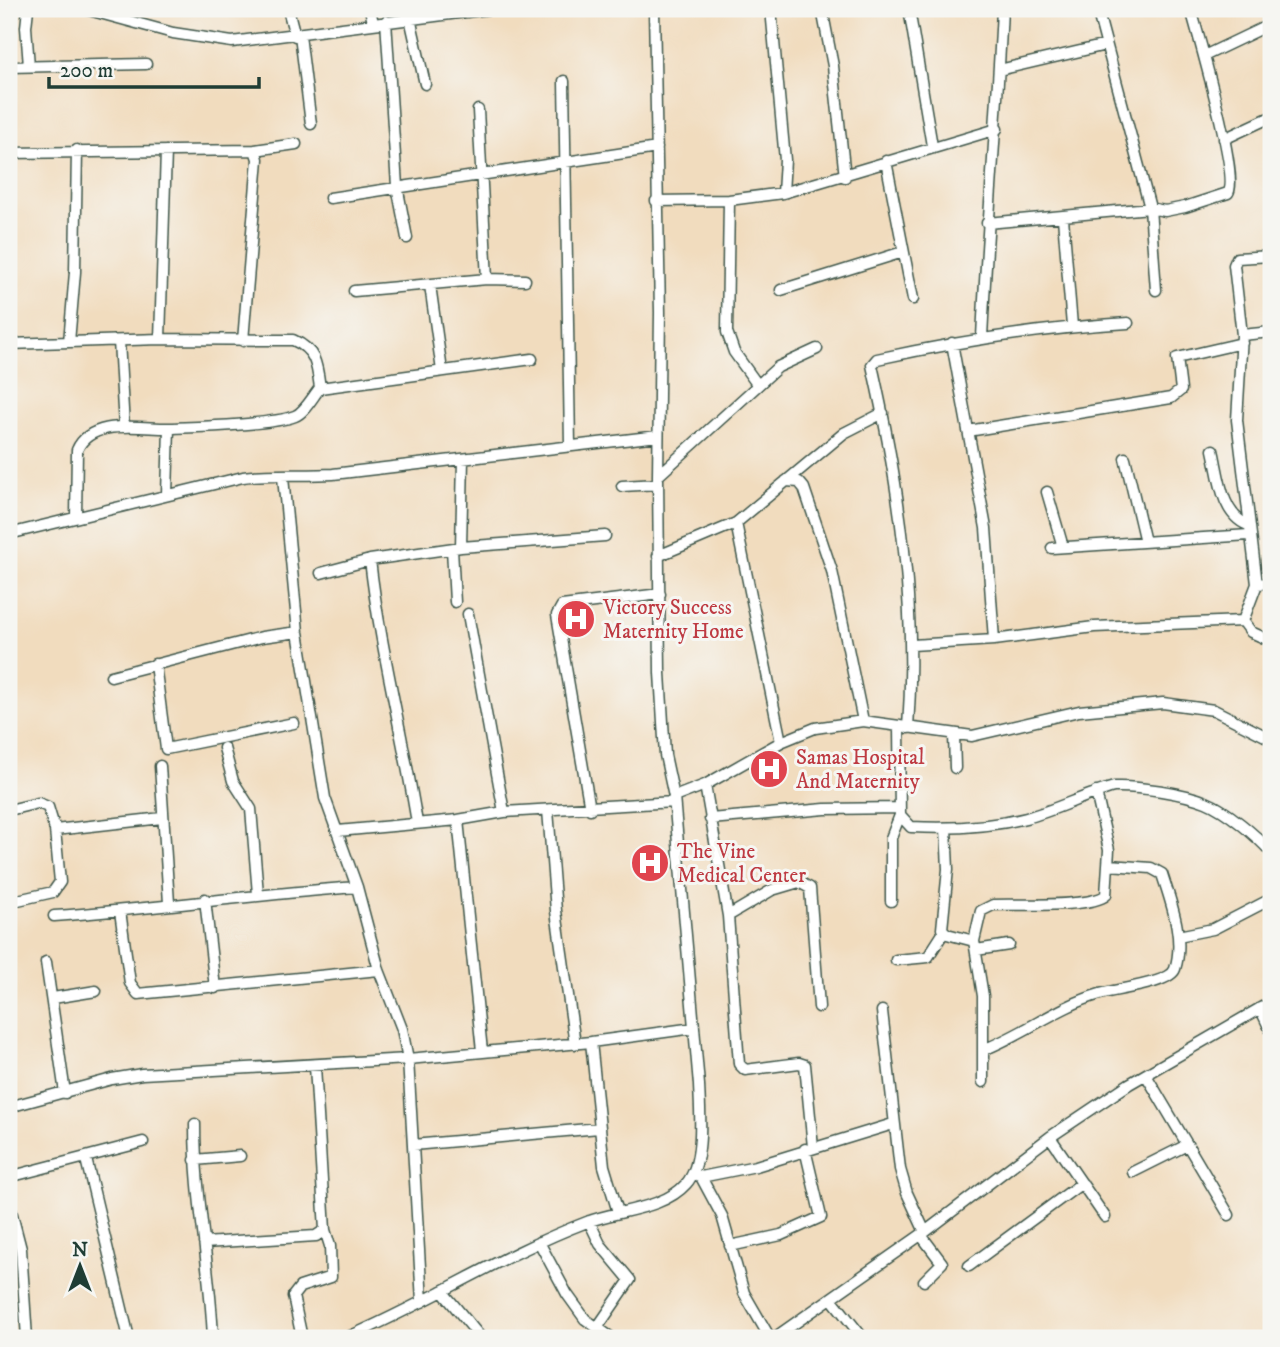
<svg xmlns="http://www.w3.org/2000/svg" width="1280" height="1347" font-family="'IM FELL DW Pica',serif">
<style>
.lines{fill:none;stroke-linecap:round;stroke-linejoin:round}
.minor-casing{stroke:#3e5549;stroke-width:13}
.minor{stroke:#fff;stroke-width:10}
.labels{text-anchor:middle;stroke-width:6;stroke-linejoin:round;paint-order:stroke}
.health-label{font-size:21px;fill:#be3a42;stroke:#f6f6f2;text-anchor:start}
</style>
<rect width="100%" height="100%" fill="#f6f6f2"/>
<filter id="ink" filterUnits="userSpaceOnUse"><feTurbulence type="fractalNoise" baseFrequency=".0143" numOctaves="2"/><feDisplacementMap in="SourceGraphic" scale="14" xChannelSelector="R" yChannelSelector="G"/><feConvolveMatrix kernelMatrix="1 2 1 2 8 2 1 2 1" color-interpolation-filters="sRGB"/></filter>
<filter id="wash" filterUnits="userSpaceOnUse"><feTurbulence type="fractalNoise" baseFrequency=".00686" numOctaves="4" result="noise"/><feDisplacementMap in="SourceGraphic" scale="28" xChannelSelector="R" yChannelSelector="G"/><feGaussianBlur stdDeviation="1.57" result="paint"/><feColorMatrix in="noise" values="0 0 0 0 0 0 0 0 0 0 0 0 0 0 0 0 0 1.4 0 .05"/><feComposite in="paint" operator="in"/></filter>
<g filter="url(#wash)">
<rect width="100%" height="100%" fill="#f1dcbe"/>
</g>
<g filter="url(#ink)">
<g class="lines">
<defs>
<path id="minor" d="M28,9L26,27L29,66
M85,9L173,33L232,42L490,9
M288,9L295,36
M370,9L373,23
M771,9L785,160L783,193
M822,9L833,66L845,177
M909,9L932,146
M1097,9L1150,208L1156,290
M410,18L425,84
M386,21L397,186L407,238
M300,35L311,124
M1204,56L1271,24
M9,67L146,64
M999,70L1106,45
M564,81L570,445
M1224,139L1271,117
M255,150L296,144
M9,153L255,150L258,159L243,341
M886,161L913,299
M330,198L657,148
M729,200L727,332L734,352L757,384
M656,201L729,200L783,193L997,129
M1063,218L1072,326
M987,223L1150,208L1165,211L1185,207L1228,193C1240,178 1198,35 1191,9
M487,279L525,280
M430,285L442,371
M781,290L903,252
M354,291L487,279L478,110
M1242,335L1271,332
M982,338C987,228 997,119 1002,9
M160,339L166,151
M119,341L124,427
M69,342L75,272L77,150
M952,343L986,528L994,640
M9,344L160,339L293,340C316,350 317,365 320,388
M968,431L1171,398L1181,390L1177,358L1242,343
M1213,450C1219,475 1221,515 1248,525
M1125,458L1145,542
M658,476L778,367L817,349
M283,477L298,632L325,798L357,887L379,970L402,1029L408,1059L422,1302
M786,481L799,482L804,488L832,571L863,721
M622,486L658,484
M1047,492L1063,547
M167,494L169,428
M76,517L77,450C91,417 143,429 171,428C198,427 273,425 295,416C305,412 313,396 320,388L532,359
M736,523L781,742
M9,534L243,477C272,473 303,476 333,474L658,436
M461,547L463,459
M1052,548L1249,535
M452,549L455,602
M658,556L736,523L844,433L883,413
M370,560C380,648 403,735 417,823
M321,573L370,560L461,547L605,536
M1257,584L1271,583
M468,614L504,812
M1243,621L1257,584L1237,420L1242,335L1234,265L1237,258L1271,256
M912,645L994,640L1094,627L1243,621L1251,632L1271,641
M155,664L166,749L294,723
M111,676L262,637L298,632
M9,719L11,718
M908,728C917,605 899,485 872,365L877,359C960,341 1043,328 1128,323
M954,735L955,768
M224,748L233,781L251,809L258,894
M160,766L169,903
M705,785L728,916L739,1064L745,1070L799,1063L805,1065L813,1147
M674,797L705,785L781,742L815,728L863,721L972,736L1079,711L1163,703L1214,710L1271,739
M590,809L557,615L562,606L660,594
M9,810L38,803L48,807L55,830L60,882L53,892L9,902
M548,810L556,911L575,1044
M900,815L911,827C949,829 989,827 1026,818C1056,810 1084,795 1114,787C1138,786 1183,793 1206,802C1226,810 1257,836 1271,852
M710,819L825,809L900,808
M458,820L482,1051
M946,828L948,869L942,929L947,934L974,941
M55,830L162,818
M338,831L458,820L504,812L674,802
M205,899L215,988
M891,901V838L900,815L899,726
M120,911L130,983L138,994L379,970
M54,916C155,909 255,894 357,887
M728,916L772,890L799,882L810,888L819,1007
M1178,936L1213,929L1271,899
M976,950L1009,945
M896,960L928,957L944,932
M46,962L65,1093
M53,998L96,991
M1260,1008L1271,1031
M882,1011L900,1169L907,1193L925,1232
M591,1042L604,1166L618,1212
M983,1050C1024,1034 1059,1006 1100,994C1115,989 1170,984 1175,969C1185,938 1171,903 1162,874L1151,868L1109,865
M1146,1075L1229,1215
M983,1082V996L974,941L981,911L993,905C1015,904 1092,908 1106,895L1109,850L1096,792
M9,1107L112,1079L142,1074L408,1059L591,1042L694,1028
M195,1124C195,1196 210,1266 213,1338
M1050,1137L1105,1217
M413,1145L599,1128
M86,1159L129,1338
M195,1160L240,1156
M1133,1172L1187,1145
M697,1175L701,1177L722,1216L744,1293L770,1338
M9,1177L143,1142
M701,1177L756,1166L893,1124
M9,1203L21,1249L27,1338
M589,1221L600,1244L630,1280L597,1328
M921,1235L942,1263L924,1281
M539,1242L567,1294L585,1319L612,1338
M204,1243L316,1236L325,1230L315,1066
M730,1246L781,1235L821,1217L805,1149
M969,1266L1082,1183
M442,1291L481,1338
M831,1298L863,1338
M302,1338L293,1296L300,1287L331,1277L330,1246L325,1230
M346,1338C428,1303 503,1254 587,1222C617,1210 663,1210 686,1184C705,1163 700,1112 699,1085L674,797L665,755L660,673L658,476L660,312L654,9
M774,1338L925,1232L1050,1137L1129,1084L1271,1002"/>
</defs>
<use href="#minor" class="minor-casing"/>
<use href="#minor" class="minor"/>
</g>
</g>
<defs>
<symbol id="hospital-disc" viewBox="-11 -11 22 22"><circle r="9.5" fill="#e0444e" stroke="#f6f6f2"/><path d="M-5-5h3v3.5h4V-5h3V5h-3V1.5h-4V5h-3Z" fill="#fff"/></symbol>
</defs>
<g fill-rule="evenodd">
<use href="#hospital-disc" x="554" y="597" width="44" height="44"/>
<use href="#hospital-disc" x="747" y="747" width="44" height="44"/>
<use href="#hospital-disc" x="628" y="841" width="44" height="44"/>
</g>
<g class="labels">
<g class="health-label">
<text x="603" y="614">Victory Success<tspan x="603" dy="24">Maternity Home</tspan></text>
<text x="796" y="764">Samas Hospital<tspan x="796" dy="24">And Maternity</tspan></text>
<text x="677" y="858">The Vine<tspan x="677" dy="24">Medical Center</tspan></text>
</g>
</g>
<rect width="1280" height="1347" fill="none" stroke="#f6f6f2" stroke-width="35"/>
<g transform="translate(80 1266)" stroke="#f6f6f2" stroke-width="5" paint-order="stroke">
<path d="M0-5L12 26L0 18L-12 26Z" fill="#1f3d34"/>
<text y="-10" font-size="19" font-weight="bold" text-anchor="middle" fill="#1f3d34">N</text>
</g>
<path d="M49 77v10h210v-10" fill="none" stroke="#1f3d34" stroke-width="3.5"/>
<text x="60" y="77" font-size="21" fill="#1f3d34" stroke="#f6f6f2" stroke-width="5" paint-order="stroke">200 m</text>
</svg>
